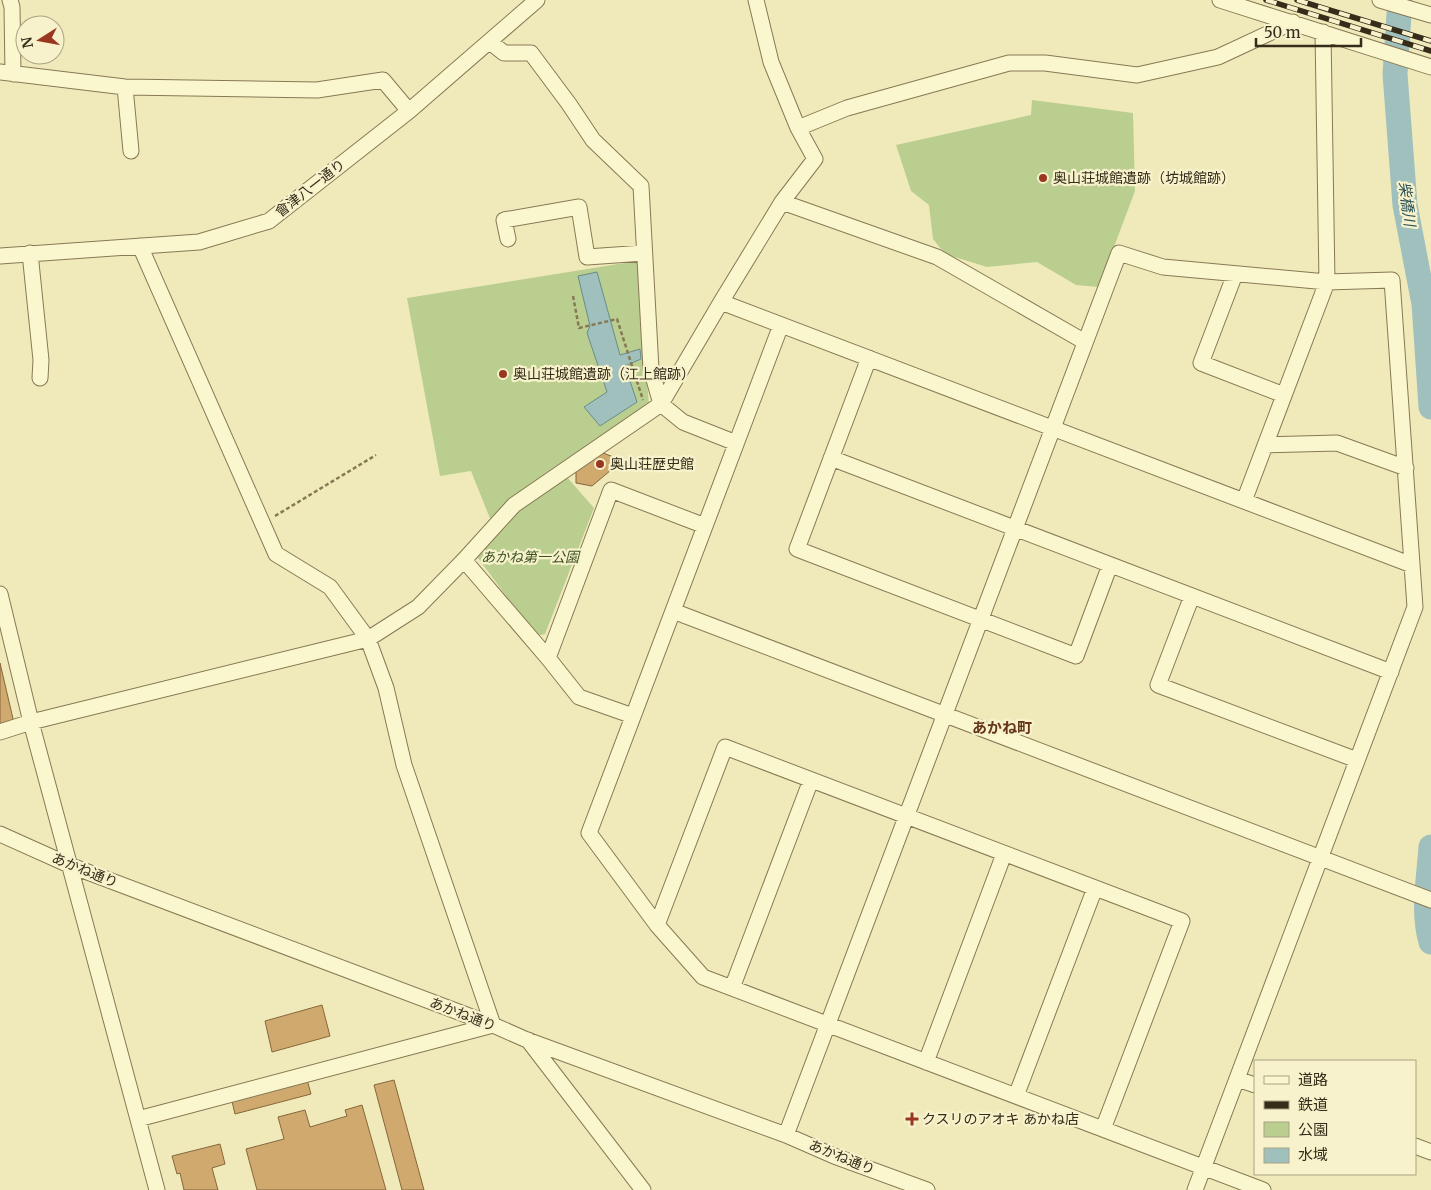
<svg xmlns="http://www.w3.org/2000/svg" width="1431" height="1190" font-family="Merriweather,'Noto Sans JP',serif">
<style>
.green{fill:#bace8f}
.water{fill:#9fc0bd;stroke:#678d8b}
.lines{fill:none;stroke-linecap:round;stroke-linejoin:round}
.river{stroke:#9fc0bd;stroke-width:25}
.building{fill:#d0a96e;stroke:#876739}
.minor-casing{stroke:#877954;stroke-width:17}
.path{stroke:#877954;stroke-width:2.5;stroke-dasharray:4 2.5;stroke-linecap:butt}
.minor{stroke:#faf6ce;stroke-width:15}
.rail-casing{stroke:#352c1a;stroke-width:5.5}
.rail{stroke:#f7f2cb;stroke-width:4;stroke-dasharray:11;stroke-linecap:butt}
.poi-dot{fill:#993721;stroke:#f7f2cb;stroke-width:2}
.labels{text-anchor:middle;stroke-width:4.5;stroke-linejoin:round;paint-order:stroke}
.poi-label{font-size:14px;fill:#352c1a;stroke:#f7f2cb;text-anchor:start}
.street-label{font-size:14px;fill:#352c1a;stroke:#f7f2cb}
.park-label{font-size:14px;font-style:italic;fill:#3c5320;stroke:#f7f2cb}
.water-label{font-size:15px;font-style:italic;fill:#285056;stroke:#f7f2cb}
.neighbourhood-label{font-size:15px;font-weight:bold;fill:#643617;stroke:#f7f2cb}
</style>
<rect width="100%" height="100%" fill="#f0eabb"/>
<path class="green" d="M1032,100L1133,113L1135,191L1099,287L1076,285L1037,262L987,267L945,254L933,239L929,205L911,191L896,145L1031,115Z
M637,261L649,405L491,521L471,471L440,476L407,298Z
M565,475L594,508L545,634L536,636L475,554L522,505Z"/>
<path class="water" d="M597,272L620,355L640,349L641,359L625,366L637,402L600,426L584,407L607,392L587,333L590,326L578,276Z"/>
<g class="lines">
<path class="river" d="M1400,0L1395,74L1405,205L1424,304L1431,407
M1431,847C1429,878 1422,911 1431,942"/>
</g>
<path class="building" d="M603,453L616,458L611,470L592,486L576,483V471Z
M0,663L14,723L0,727Z
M322,1005L330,1036L272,1052L265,1021Z
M306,1076L311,1094L235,1114L231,1097Z
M394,1080L424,1190H402L374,1085Z
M362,1105L386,1190H257L246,1149L284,1139L278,1117L305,1110L310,1127L347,1116L345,1110Z
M220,1144L225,1164L212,1168L218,1190H184L180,1173L177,1174L172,1156Z"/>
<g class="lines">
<defs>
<path id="minor" d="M10,0L12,7L13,74
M756,0L771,62L798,128
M1220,0L1431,67
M1380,0L1431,15
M490,42L504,53H531L569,104L593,140L641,186L651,369L661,404L683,422L736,443
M0,72L125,87L317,90L383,80L409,111
M125,87L131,151
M782,202L937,257L1085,342
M508,239L504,220L579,207L587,257L644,253
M30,253L41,360L40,378
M0,256L199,242L269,221L409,111L537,0
M1235,274L1201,363L1284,395
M721,302L1412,565
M781,325L589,833L657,925L703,977L1263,1190
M869,358L797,549L1076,656L1110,565
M1265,445L1337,443L1406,468
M831,458L1391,672
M1244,501L1327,282L1323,32
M464,560L548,658L579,697L633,716
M0,594L31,722L157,1190
M1192,596L1158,685L1357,760
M673,611L1431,900
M548,658L611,490L705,526
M0,732L31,722L368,639L418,607L464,560L514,505L661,404L721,302L782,202L815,159L798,128L847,108L1009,63H1045L1137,75L1218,57L1293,22
M0,834L69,865L493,1025L527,1040L786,1135L834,1156L927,1190
M657,925L725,747L1182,921L1103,1129
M732,988L811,780
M528,1040L643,1190
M926,1062L1004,854
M1237,1079L1255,1085
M1016,1096L1095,888
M138,1119L493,1025L404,765L386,688L368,639L330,587L276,554L140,246
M786,1135L1119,253L1163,267L1327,282L1392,280L1415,607L1195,1190
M1415,1146L1431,1152"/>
</defs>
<use href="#minor" class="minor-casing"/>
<path class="path" d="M573,296L579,328L617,319L643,400
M275,516L376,455"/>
<use href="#minor" class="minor"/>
<defs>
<path id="rail" d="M1266,0L1431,51
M1297,0L1431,41"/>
</defs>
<use href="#rail" class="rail-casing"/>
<use href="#rail" class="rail"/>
</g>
<g class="poi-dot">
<circle cx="1043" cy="178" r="5"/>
<circle cx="503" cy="374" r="5"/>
<circle cx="600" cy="464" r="5"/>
<path d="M909.5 1111.5h5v5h5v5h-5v5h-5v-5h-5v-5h5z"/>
</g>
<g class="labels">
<g class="poi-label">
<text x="1053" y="183">奥山荘城館遺跡（坊城館跡）</text>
<text x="513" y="379">奥山荘城館遺跡（江上館跡）</text>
<text x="610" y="469">奥山荘歴史館</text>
<text x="922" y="1124">クスリのアオキ あかね店</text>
</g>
<g class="street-label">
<text transform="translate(310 188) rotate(-38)" y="5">會津八一通り</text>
<text transform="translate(85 870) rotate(22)" y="5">あかね通り</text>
<text transform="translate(463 1014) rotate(21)" y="5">あかね通り</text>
<text transform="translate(842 1157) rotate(22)" y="5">あかね通り</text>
</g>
<g class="park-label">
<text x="530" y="562">あかね第一公園</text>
</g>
<g class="water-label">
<text transform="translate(1407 204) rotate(83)" y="5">柴橋川</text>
</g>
<g class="neighbourhood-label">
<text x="1002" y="733">あかね町</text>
</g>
</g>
<rect x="1254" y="1060" width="162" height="115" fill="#f7f2cb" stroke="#a9a384"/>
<rect x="1264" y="1076" width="25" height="8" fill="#faf6ce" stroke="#a9a384"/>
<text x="1298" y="1085" font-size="15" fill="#352c1a">道路</text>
<rect x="1264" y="1101" width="25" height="8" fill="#352c1a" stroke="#a9a384"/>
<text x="1298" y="1110" font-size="15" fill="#352c1a">鉄道</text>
<rect x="1264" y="1122" width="25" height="15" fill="#bace8f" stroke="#a9a384"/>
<text x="1298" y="1135" font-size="15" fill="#352c1a">公園</text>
<rect x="1264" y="1148" width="25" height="15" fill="#9fc0bd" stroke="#a9a384"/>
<text x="1298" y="1160" font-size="15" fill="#352c1a">水域</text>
<g transform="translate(40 40) rotate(259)"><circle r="24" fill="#f7f2cb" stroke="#a9a384"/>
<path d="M0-4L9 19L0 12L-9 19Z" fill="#993721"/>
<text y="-8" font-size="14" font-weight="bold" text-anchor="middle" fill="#352c1a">N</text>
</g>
<path d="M1256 38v8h105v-8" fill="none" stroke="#352c1a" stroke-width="2.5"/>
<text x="1264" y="38" font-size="15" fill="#352c1a" stroke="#f7f2cb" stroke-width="4" paint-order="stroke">50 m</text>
</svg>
